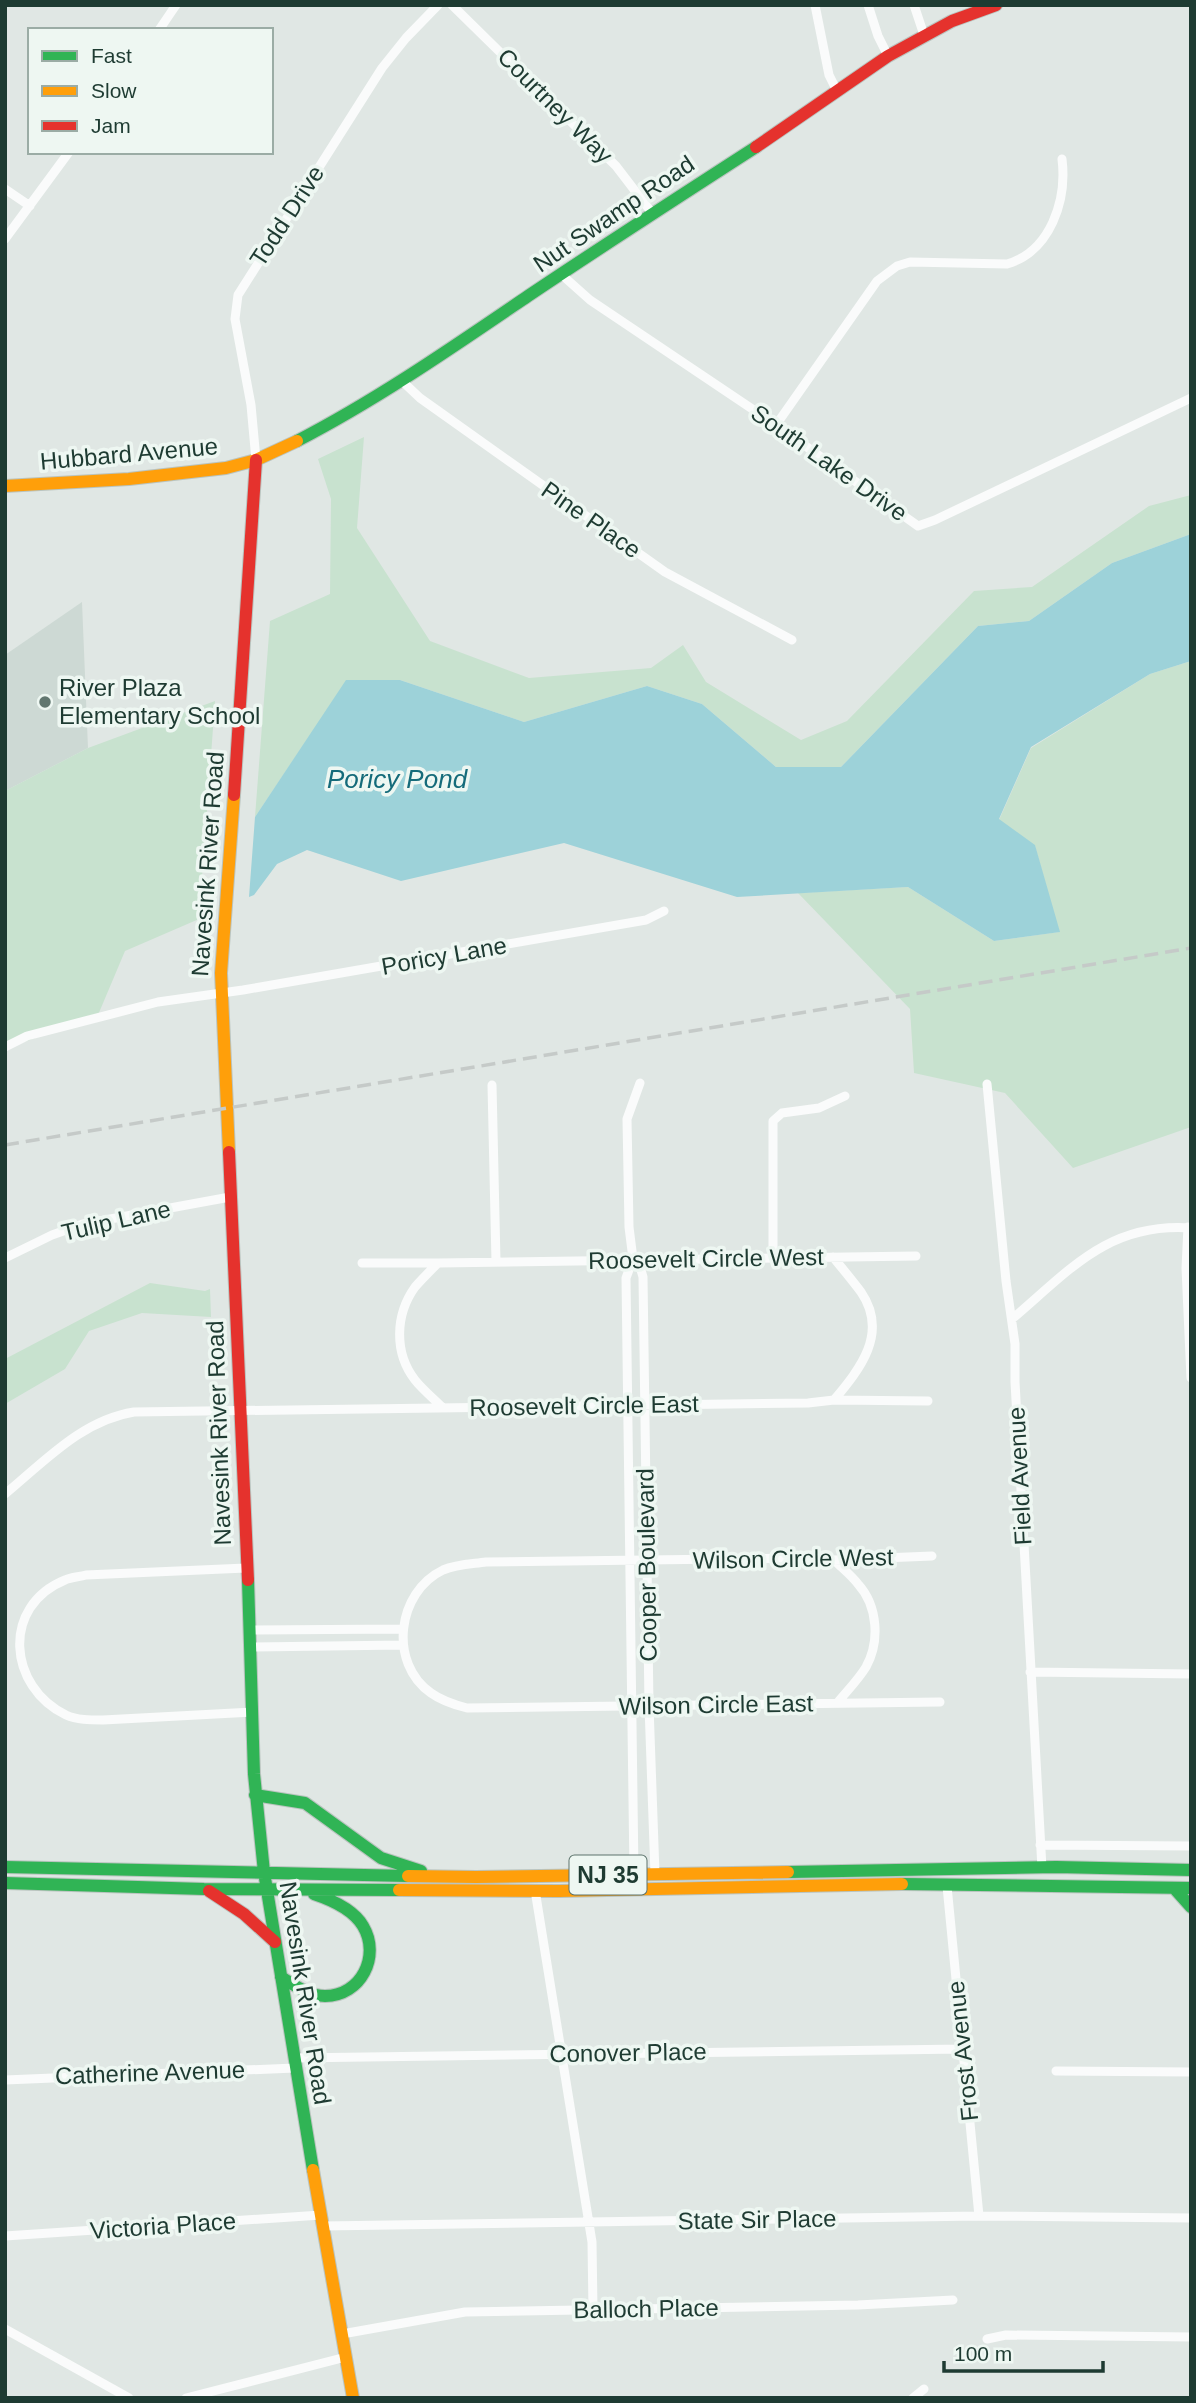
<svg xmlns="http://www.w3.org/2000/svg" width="1196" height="2403" font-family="Helvetica,sans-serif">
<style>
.built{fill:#cdd9d4}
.green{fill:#c8e2cf}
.water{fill:#9dd2d9}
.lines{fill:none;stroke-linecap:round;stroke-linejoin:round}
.fast-casing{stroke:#bac4bf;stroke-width:14}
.slow-casing{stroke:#bac4bf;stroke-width:14}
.jam-casing{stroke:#bac4bf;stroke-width:14}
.street{stroke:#fafbfb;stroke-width:9}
.fast{stroke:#30b455;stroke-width:12}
.slow{stroke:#ff9f0a;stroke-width:12}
.jam{stroke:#e5322d;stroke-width:12}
.rail{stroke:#c5cac8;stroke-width:3.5;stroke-dasharray:14 7;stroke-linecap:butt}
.poi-dot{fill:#627770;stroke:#eef7f2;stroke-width:2.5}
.labels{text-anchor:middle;stroke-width:7;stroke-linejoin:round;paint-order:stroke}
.shield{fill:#eef7f2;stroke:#5c736c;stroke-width:2}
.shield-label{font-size:23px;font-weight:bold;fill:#1e3b32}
.street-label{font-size:24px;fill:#1e3b32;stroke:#eef7f2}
.poi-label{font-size:24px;fill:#1e3b32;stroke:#eef7f2;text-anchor:start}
.water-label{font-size:26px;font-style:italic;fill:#156b7a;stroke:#eef7f2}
</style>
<rect width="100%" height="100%" fill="#e0e7e4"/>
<path class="built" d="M82,602L88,748L5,791V655Z"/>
<path class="green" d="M364,437L357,528L430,641L529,678L651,668L683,645L706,682L801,740L847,721L974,591L1032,587L1149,506L1191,495V534L1112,563L1029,621L978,626L841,767H776L702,704L647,686L524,722L400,680H347L255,817L270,621L330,594L331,499L318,459Z
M1191,661V1127L1073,1168L1005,1093L914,1073L910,1009L798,893L908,887L994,941L1059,932L1035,846L999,820L1031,748L1150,674Z
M215,701L199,919L125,951L98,1015L5,1049V791L88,748Z
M150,1283L205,1291L210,1289L211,1317L142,1313L89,1331L65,1369L5,1404V1359Z"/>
<path class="water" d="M1191,534V661L1150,674L1031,747L999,819L1035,845L1060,932L994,941L908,887L737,897L564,843L401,881L307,850L277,864L254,895L249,897L255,817L346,680H400L524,722L647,686L702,704L776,767H841L978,626L1029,621L1112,563Z"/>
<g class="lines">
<defs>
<path id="fast" d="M297,441C378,399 453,347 528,296C604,245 680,196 756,147
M248,1580L254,1774L264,1872L313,2170
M255,1795L305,1803L381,1858L421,1871
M5,1867L408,1876
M788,1872L1056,1867L1191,1870
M5,1883L204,1889L399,1890
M902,1884L1191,1888
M1174,1888L1191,1907
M281,1977C294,1985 309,1996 325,1996C361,1996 381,1956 363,1926C353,1909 332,1900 314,1894"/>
<path id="slow" d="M5,486L129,479L226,468L256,460L297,441
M229,1152L221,973L234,795
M408,1876L476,1877L788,1872
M399,1890L559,1891L902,1884
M313,2170L353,2398"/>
<path id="jam" d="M756,147L888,56L952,21L996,5
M234,795L256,460
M229,1152L248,1580
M209,1891L244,1914L275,1942"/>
</defs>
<use href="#fast" class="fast-casing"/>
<use href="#slow" class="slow-casing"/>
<use href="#jam" class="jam-casing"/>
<path class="street" d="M452,5L616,166L652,213
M815,5L829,75L837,91
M868,5L878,36L888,56
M914,5L924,35
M159,30L176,5
M5,189L30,206
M5,239L69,152
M562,275L590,300L776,425L918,526L935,520L1191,398
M402,381L420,398L665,572L792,640
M776,425L877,281L897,266L910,262L1007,264C1051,251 1067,200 1062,159
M256,460L251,405L235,319L238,295L382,68L406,38L438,5
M5,1047L27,1036L158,1002L243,990L646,920L664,911
M987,1084L1006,1281L1015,1344V1382L1042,1868
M492,1085L496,1262
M1188,1227L1186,1268L1191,1378
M833,1257C842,1268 852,1280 861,1292C889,1333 860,1369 834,1400
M5,1258L52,1235L83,1224L230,1197
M773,1258V1121L782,1113L819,1108L845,1096
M633,1259L641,1270L643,1277L649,1706L655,1874
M362,1263H438
M1012,1319C1069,1271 1108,1222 1191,1228
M442,1407C433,1398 423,1390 415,1380C394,1353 395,1315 415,1287C422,1279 430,1271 438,1263L916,1256
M5,1494C44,1462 82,1420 134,1412L808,1403L834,1400L928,1401
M932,1556L834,1560L800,1558L486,1562C472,1564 457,1564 443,1570C397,1592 388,1663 431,1693C442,1701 455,1705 467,1708L940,1702
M834,1560C842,1568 851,1575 858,1584C878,1606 880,1642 866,1667C858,1680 847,1691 838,1702
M246,1568L86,1575C79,1577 71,1577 65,1580C1,1606 8,1687 66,1715C77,1720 90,1720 103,1720L253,1712
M250,1630L403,1629
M251,1647L403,1645
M1030,1672L1191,1674
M1040,1845L1191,1846
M634,1874L626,1278L633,1259L629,1227L627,1119L640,1083
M947,1886L979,2216
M535,1890L592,2242L593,2310
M294,2058L963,2049
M1056,2071L1191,2072
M5,2080L295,2068
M323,2226L979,2216L1191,2218
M5,2236L321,2215
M5,2329L129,2398
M342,2334L465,2312L858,2305L953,2300
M987,2339L1006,2335L1191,2337
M186,2398L346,2357
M913,2398L924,2389"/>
<use href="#fast" class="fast"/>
<use href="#slow" class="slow"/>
<use href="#jam" class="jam"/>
<path class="rail" d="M5,1145L1191,948"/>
</g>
<circle class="poi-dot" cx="45" cy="702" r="7"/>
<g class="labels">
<rect class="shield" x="569.5" y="1855.5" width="77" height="39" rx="5"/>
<g class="shield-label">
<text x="608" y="1883">NJ 35</text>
</g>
<g class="street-label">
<text transform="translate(555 106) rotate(45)" y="8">Courtney Way</text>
<text transform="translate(614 214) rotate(-34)" y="8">Nut Swamp Road</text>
<text transform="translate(287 216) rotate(-57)" y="8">Todd Drive</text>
<text transform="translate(129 454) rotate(-5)" y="8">Hubbard Avenue</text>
<text transform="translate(829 463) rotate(35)" y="8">South Lake Drive</text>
<text transform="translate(591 520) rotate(35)" y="8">Pine Place</text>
<text transform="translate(208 864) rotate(-86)" y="8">Navesink River Road</text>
<text transform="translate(444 956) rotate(-10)" y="8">Poricy Lane</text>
<text transform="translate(116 1221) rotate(-13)" y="8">Tulip Lane</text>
<text transform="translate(706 1259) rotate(-1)" y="8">Roosevelt Circle West</text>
<text transform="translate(584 1406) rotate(-1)" y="8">Roosevelt Circle East</text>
<text transform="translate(219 1433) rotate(-92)" y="8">Navesink River Road</text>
<text transform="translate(1020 1476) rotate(-93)" y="8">Field Avenue</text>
<text transform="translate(793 1559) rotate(-1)" y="8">Wilson Circle West</text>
<text transform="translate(647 1565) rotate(-91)" y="8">Cooper Boulevard</text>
<text transform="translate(716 1705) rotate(-1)" y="8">Wilson Circle East</text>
<text transform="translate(305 1993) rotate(81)" y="8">Navesink River Road</text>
<text transform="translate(963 2051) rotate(-96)" y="8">Frost Avenue</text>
<text transform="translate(628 2053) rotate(-1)" y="8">Conover Place</text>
<text transform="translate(150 2073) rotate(-2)" y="8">Catherine Avenue</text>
<text transform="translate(757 2220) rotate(-1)" y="8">State Sir Place</text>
<text transform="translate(163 2226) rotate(-4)" y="8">Victoria Place</text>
<text transform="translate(646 2309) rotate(-1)" y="8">Balloch Place</text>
</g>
<g class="poi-label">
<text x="59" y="696">River Plaza<tspan x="59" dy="28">Elementary School</tspan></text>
</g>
<g class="water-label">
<text x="397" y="788">Poricy Pond</text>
</g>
</g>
<rect width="1196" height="2403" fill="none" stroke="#1e3b32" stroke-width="14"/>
<rect x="28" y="28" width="245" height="126" fill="#eef7f2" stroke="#9baca5" stroke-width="2"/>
<rect x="42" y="51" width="35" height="10" fill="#30b455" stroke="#9baca5" stroke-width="2"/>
<text x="91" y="63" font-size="21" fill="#1e3b32">Fast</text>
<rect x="42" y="86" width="35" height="10" fill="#ff9f0a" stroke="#9baca5" stroke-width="2"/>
<text x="91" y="98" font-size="21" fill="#1e3b32">Slow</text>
<rect x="42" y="121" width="35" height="10" fill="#e5322d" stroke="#9baca5" stroke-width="2"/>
<text x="91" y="133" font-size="21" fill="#1e3b32">Jam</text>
<path d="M944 2361v10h159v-10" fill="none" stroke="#1e3b32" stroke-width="3.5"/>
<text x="954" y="2361" font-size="21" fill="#1e3b32" stroke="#eef7f2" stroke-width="5" paint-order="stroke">100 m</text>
</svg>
